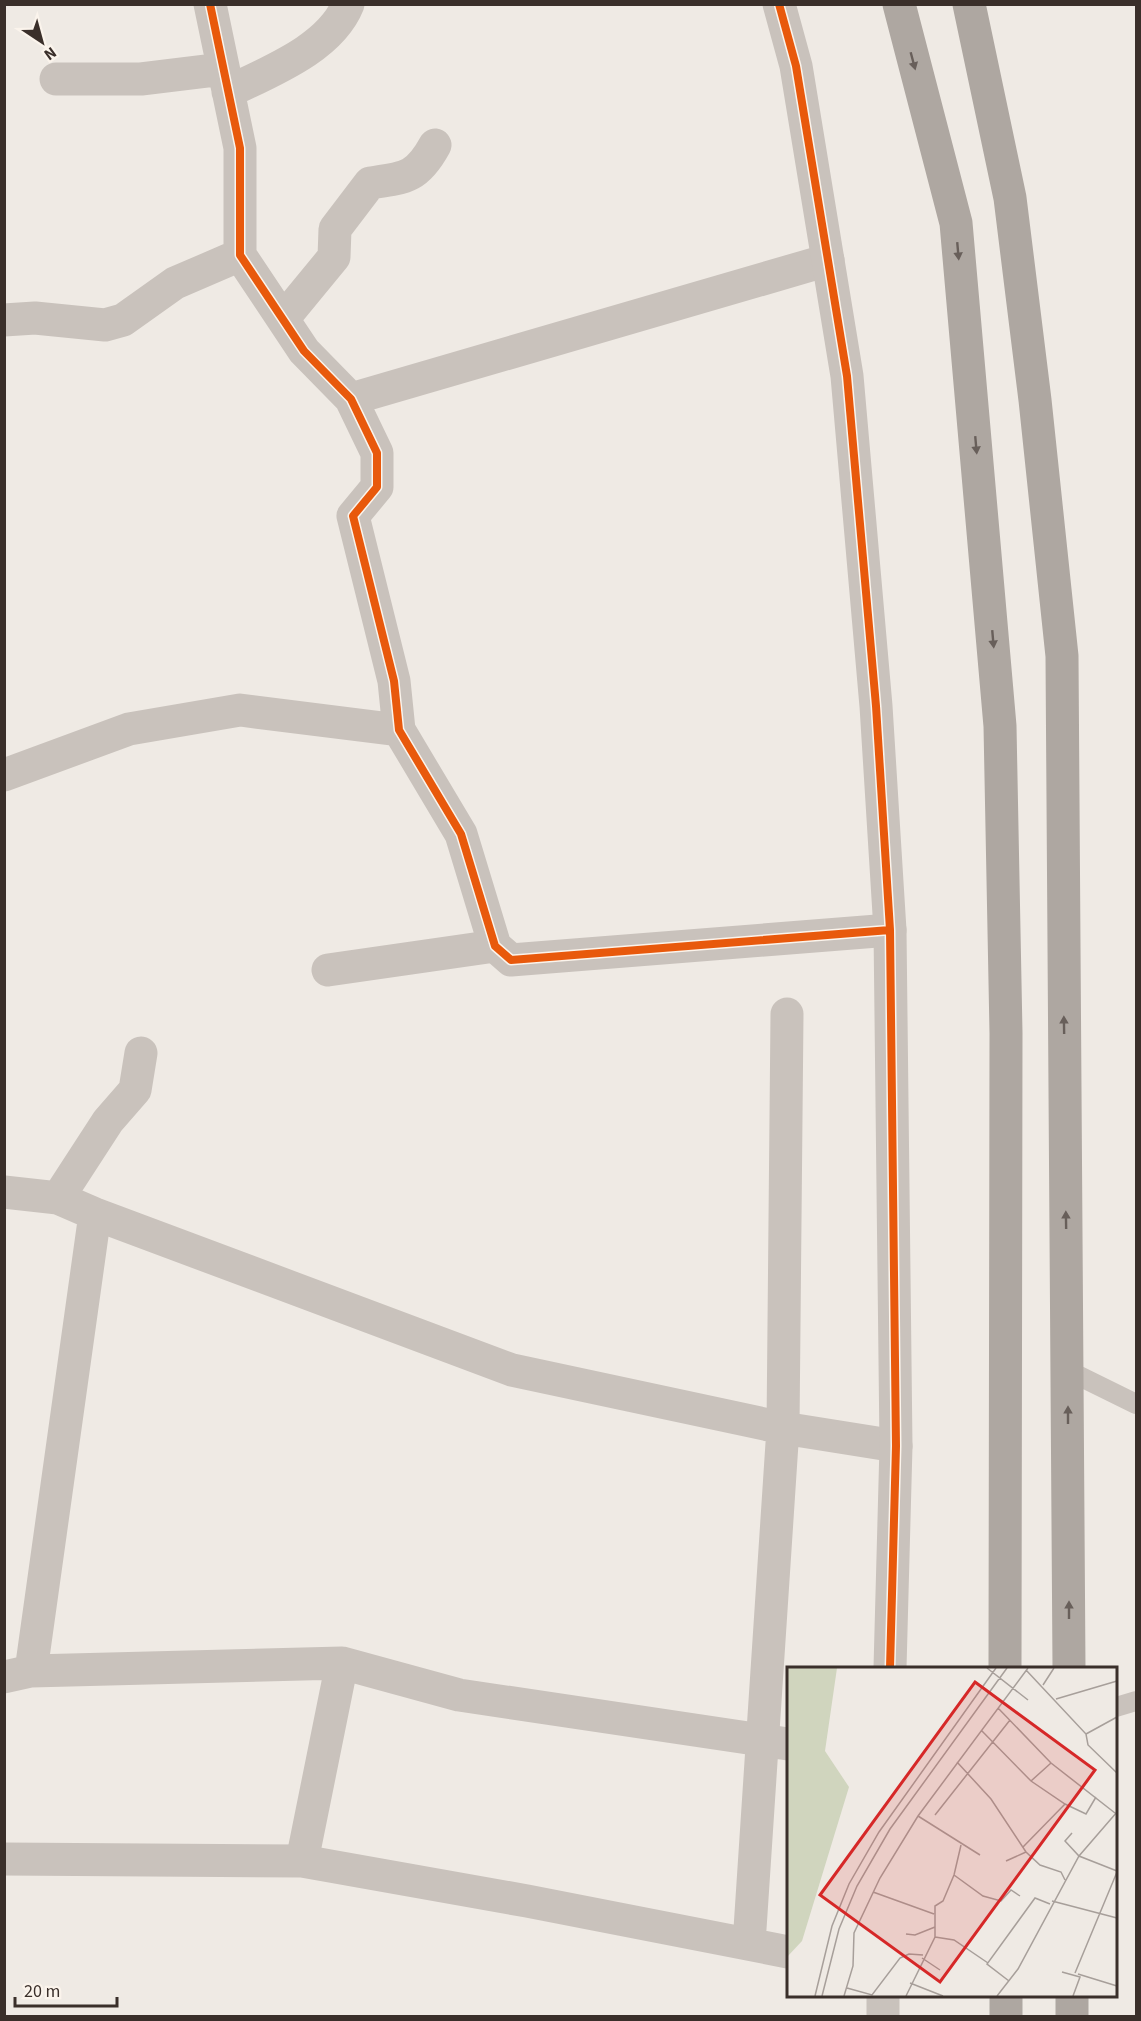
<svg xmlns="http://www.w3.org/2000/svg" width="1141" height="2021" font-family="'Source Sans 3',sans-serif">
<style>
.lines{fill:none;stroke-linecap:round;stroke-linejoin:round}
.service{stroke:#c9c2bc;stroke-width:20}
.minor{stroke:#c9c2bc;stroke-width:33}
.tertiary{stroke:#c9c2bc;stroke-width:33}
.primary{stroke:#aea7a1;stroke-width:33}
.cycleway-casing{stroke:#fbf4ec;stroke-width:11}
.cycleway{stroke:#e8590c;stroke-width:8}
.oneway{fill:#685f5a}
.inset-road{fill:none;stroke:#a79f9a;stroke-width:1.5}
.view{fill:#d62828;fill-opacity:0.15;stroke:#d62828;stroke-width:3}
.inset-edge{fill:none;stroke:#3a2f2a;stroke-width:3}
</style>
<rect width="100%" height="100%" fill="#efeae4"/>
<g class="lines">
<path class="service" d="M1067,1370L1136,1404
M1116,1707L1136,1701"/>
<path class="minor" d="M210,4L240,148V255L304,351L351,399L377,453V487L353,516L394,681L399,730L461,834L495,946L511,960L890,930
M56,79H141L223,69
M228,92C268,72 330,49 348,4
M283,319L334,257L335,229L370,183C405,178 417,178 435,145
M4,320L35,318L105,325L123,320L175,283L240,255
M351,399L828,260
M4,775L129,729L240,710L399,730
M328,970L495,946
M4,1192L58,1198L95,1214L512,1370L783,1428L896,1446
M58,1198L108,1121L135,1090L141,1053
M31,1671L95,1214
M4,1677L31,1671L342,1663L459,1695L788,1744
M4,1859L302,1861L527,1901L788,1952
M302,1861L342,1663
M749,1944L783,1428L787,1014"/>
<path class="tertiary" d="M779,4L796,66L847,376L876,706L890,930L896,1446L890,1668
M883,2016V1996"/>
<path class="primary" d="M899,4L956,223L1000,726L1006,1033L1005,1668
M969,4L1010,198L1035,400L1062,656L1069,1668
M1006,1996V2016
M1072,1996V2016"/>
<defs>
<path id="cycleway" d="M210,4L240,148V255L304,351L351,399L377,453V487L353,516L394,681L399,730L461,834L495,946L511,960L890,930
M779,4L796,66L847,376L876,706L890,930L896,1446L890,1668"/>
</defs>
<use href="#cycleway" class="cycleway-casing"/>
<use href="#cycleway" class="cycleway"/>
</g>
<defs><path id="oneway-solid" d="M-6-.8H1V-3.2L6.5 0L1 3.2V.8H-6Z" transform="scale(1.5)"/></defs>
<g class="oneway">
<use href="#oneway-solid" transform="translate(913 61) rotate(75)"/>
<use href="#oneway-solid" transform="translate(958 251) rotate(85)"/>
<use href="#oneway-solid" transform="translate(976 445) rotate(85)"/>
<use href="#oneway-solid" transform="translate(993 639) rotate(85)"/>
<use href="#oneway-solid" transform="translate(1064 1025) rotate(-91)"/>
<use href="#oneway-solid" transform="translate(1066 1220) rotate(-91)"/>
<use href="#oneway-solid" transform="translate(1068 1415) rotate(-90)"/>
<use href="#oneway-solid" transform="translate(1069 1610) rotate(-90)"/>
</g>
<g transform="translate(787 1667)">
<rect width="330" height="330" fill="#efeae4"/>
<path d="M0,1H50L38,84L62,120L15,274L0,290Z" fill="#d0d5be"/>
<path class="inset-road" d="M200,1L241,33M239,3L299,67L301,78L330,106M256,18L267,1M269,32L330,14M211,41L264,96L328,146M194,63L244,114L278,137L299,147L309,130M299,67L330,50M170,95L204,132L239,185L253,198L274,205L278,213M244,114L264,96M148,148L223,53M131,149L193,188M285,166L278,174L292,189L330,204M236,180L278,137M219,194L239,185M167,208L196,229L214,234L224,223L233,229M86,225L147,247M265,234L330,251M119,267L128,268L148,260M148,270L167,273L201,296M135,291L153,303M275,305L293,310L286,329M288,306L330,205M291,307L330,319M222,314L200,297L248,231L263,237M123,316L156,329M60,321L85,328L113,291L122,287L136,288M28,329L45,259L62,217L92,165L209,1M35,329L52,262L70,219L103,162L220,1M57,329L66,299L67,266L93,211L131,149L241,1M119,329L148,270V239L156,234L167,208L174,178M210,329L231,302L292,189L330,145"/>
<path class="view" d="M188,15L308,103L153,315L33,228Z"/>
<rect width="330" height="330" class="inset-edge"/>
</g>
<rect width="1141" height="2021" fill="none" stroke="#3a2f2a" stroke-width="12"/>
<g transform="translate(42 42) rotate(144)" stroke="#fbf4ec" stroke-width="4.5" paint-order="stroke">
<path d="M0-4.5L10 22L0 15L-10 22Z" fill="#3a2f2a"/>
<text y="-9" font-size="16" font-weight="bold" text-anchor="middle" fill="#3a2f2a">N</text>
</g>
<path d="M15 1997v9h102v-9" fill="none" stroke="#3a2f2a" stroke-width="3"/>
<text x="24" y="1997" font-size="18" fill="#3a2f2a" stroke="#fbf4ec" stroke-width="4.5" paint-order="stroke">20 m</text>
</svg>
